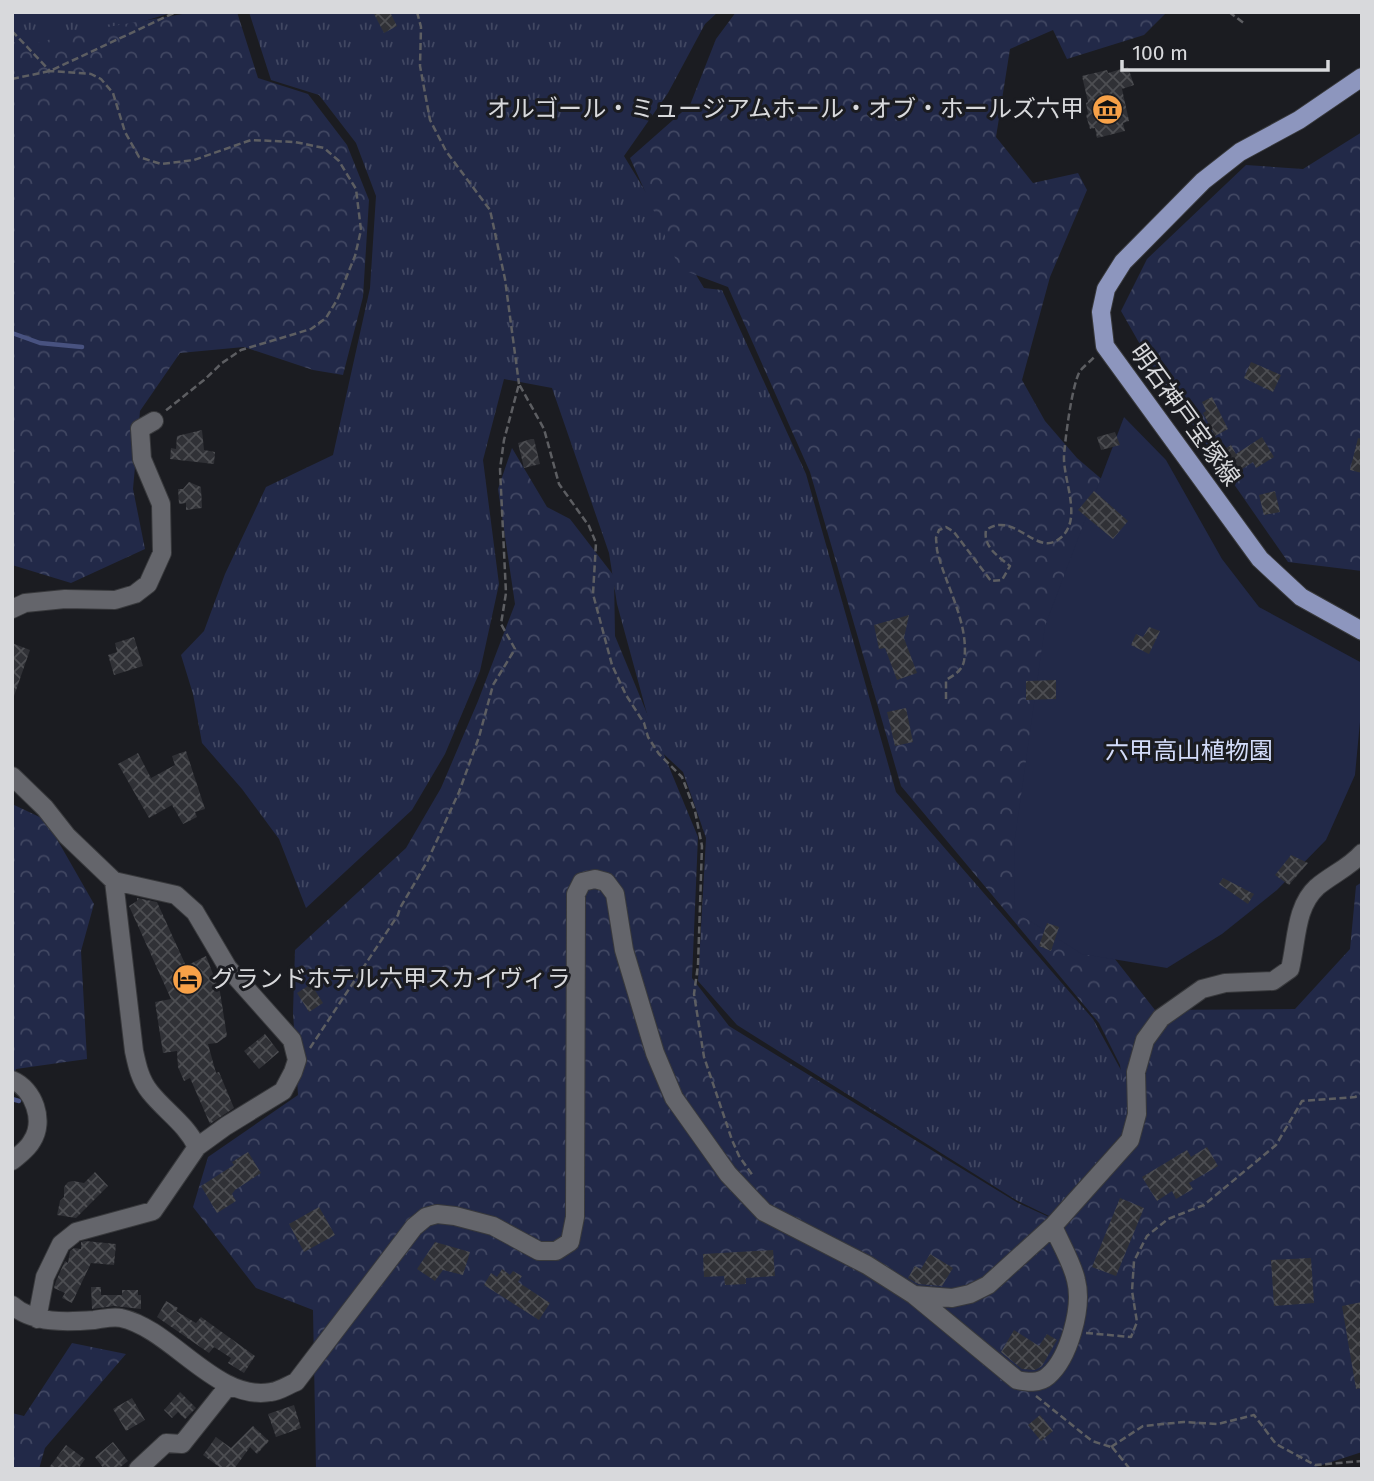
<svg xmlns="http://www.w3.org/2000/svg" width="1374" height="1481" font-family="'Fira Sans','Noto Sans JP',sans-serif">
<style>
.grass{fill:url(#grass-tufts)}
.forest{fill:url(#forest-crowns)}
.garden{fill:#222948}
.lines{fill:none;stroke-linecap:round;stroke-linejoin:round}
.stream{stroke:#485280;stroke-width:4.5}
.building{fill:url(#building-cross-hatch)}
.minor-casing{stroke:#38393c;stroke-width:20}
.major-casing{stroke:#38393c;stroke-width:20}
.path{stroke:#5d5e62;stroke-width:2.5;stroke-dasharray:7 3.5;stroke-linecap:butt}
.minor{stroke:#64656b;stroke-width:18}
.major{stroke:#8d96be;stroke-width:18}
.labels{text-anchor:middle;stroke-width:6;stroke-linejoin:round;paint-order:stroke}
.poi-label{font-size:24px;fill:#d8d9dc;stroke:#1b1c21;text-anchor:end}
.street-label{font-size:24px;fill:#d8d9dc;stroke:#1b1c21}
.park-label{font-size:24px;fill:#d3dcfa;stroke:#1b1c21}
</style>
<defs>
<pattern id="grass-tufts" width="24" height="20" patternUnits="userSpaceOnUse" patternTransform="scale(1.75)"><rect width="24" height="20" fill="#222948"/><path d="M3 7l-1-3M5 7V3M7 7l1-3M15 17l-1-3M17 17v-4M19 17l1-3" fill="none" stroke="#414762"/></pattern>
<pattern id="forest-crowns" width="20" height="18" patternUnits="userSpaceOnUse" patternTransform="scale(1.75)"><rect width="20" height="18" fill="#222948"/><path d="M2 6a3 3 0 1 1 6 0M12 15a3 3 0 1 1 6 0" fill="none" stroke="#414762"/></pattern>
<pattern id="building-cross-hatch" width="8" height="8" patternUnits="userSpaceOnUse" patternTransform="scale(1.75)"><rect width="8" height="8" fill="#303136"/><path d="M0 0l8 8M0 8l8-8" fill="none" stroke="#4d4e52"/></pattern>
</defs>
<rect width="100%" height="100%" fill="#1b1c21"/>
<path class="grass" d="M12,12H174L12,61Z
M249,12H718L705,24L668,93L624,156L704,288L722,290L806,474L896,792L1093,1019L1127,1081L1128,1112L1124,1132L1049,1216L1016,1200L737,1025L698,981L706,838L683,772L656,747L617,604L609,553L552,388L504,379L483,460L499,584L480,671L445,754L412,810L306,908L279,839L242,789L202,743L193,694L181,655L204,631L225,574L266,487L333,455L370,288L376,196L356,143L319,95L271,80Z"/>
<path class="forest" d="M194,12H237L258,78L308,94L347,145L369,200L363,297L343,375L313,370L244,347L180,353L140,411L133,489L145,549L71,583L12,565V50L73,33Z
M736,12H1167L1144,35L1067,59L1053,30L1010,49L996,137L1033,183L1078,173L1087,190L1050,277L1022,380L1045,421L1077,458L1133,506L1067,898L1155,1010L1295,1009L1350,949L1356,886L1362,882V1452L1310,1469H316L313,1310L256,1288L193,1207L208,1157L298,1095L293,1012L295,950L406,848L441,788L478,701L515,604L498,489L512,448L547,507L570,519L614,576L615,636L698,837L692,978L729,1026L1018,1203L1049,1217L1131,1147L1120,1065L1099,1023L901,786L810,472L728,287L680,269L630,158L690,105L716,39Z
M1362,132V571L1288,562L1154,369L1121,311L1147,259L1246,165L1303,169Z
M12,804L46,820L94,904L81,951L87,1059L16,1069L12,1084Z
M72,1343L126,1354L45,1448L39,1469H12V1413L24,1416Z"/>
<path class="garden" d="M1124,417L1166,460L1222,559L1259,607L1362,663V701L1355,775L1326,840L1277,890L1222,934L1167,968L1082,954L1014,911L1015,838L1045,626Z"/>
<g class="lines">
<path class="stream" d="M12,333L40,343L82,347
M12,1099L19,1101"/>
</g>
<path class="building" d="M373,12H390L397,26L384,33Z
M1128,67L1134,85L1122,89L1129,121L1123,123L1125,131L1097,138L1095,128L1090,129L1086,115L1088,114L1086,103L1088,102L1082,76L1107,70L1108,73Z
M1251,362L1281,375L1273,392L1244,378Z
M1212,397L1228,429L1215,436L1203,413L1206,411L1202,402Z
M202,430L204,450L215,452L214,464L170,459L171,448L176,449L177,436Z
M1115,432L1120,445L1101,450L1097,437Z
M1262,437L1274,457L1256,468L1253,462L1231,476L1217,454L1231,445L1236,454Z
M1358,438L1362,439V473L1350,470Z
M531,439H534L540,464L524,468L518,443Z
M189,482L201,487L202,508L186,510V503L179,504L178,489H183Z
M1094,491L1128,521L1113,539L1078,510Z
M1275,491L1280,512L1264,515L1259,495Z
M909,615L904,638L917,673L897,680L885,648L879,649L874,625Z
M1149,627L1160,631L1149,654L1131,645L1136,634L1143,637Z
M134,637L143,666L114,675L108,655L117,652L115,643Z
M12,643L30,650L14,696H12Z
M1056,680V699L1026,700V681Z
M906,708L913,742L895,746L887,712Z
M186,751L205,809L195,812L197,817L183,824L172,805L149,818L118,764L138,753L151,778L175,765L172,756Z
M1291,855L1308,863L1289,885L1275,875Z
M1223,878L1254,894L1248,904L1219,884Z
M137,898L157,902L186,966L206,956L220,992L227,1036L217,1043L208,1044L216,1073L219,1072L234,1108L210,1124L190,1078L184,1081L178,1067L177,1051L163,1053L155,1002L171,999L129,906L137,901Z
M1047,923L1059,927L1051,951L1039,946Z
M311,984L323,1003L309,1012L297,993Z
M265,1034L279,1052L259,1069L244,1051Z
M1207,1147L1218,1166L1189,1183L1193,1189L1176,1199L1172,1191L1157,1201L1142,1177L1187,1150L1191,1157Z
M248,1152L261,1173L235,1190L232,1194L236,1201L217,1213L201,1186L234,1165L232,1162Z
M95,1172L108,1186L76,1218L57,1215L60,1201L64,1197V1187L68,1182L73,1181L84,1183Z
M1120,1198L1144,1208L1116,1276L1092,1267Z
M319,1207L335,1235L304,1252L289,1224Z
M85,1241L116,1244L114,1265L91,1263L72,1303L62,1298L65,1293L54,1288L56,1281L65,1261L68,1263L70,1251L74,1248L81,1249V1242Z
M435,1242L470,1252L463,1275L443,1270L435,1281L417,1269Z
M773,1250L775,1276L746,1278V1284L725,1285L724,1276L704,1277L703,1254Z
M930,1254L953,1268L942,1286L918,1284L908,1278L915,1266L921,1269Z
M1311,1258L1314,1303L1274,1306L1271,1260Z
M502,1269L510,1275L513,1271L522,1276L518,1282L550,1303L539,1320L484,1285L491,1273L497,1277Z
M91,1287H101V1295H122V1290H138V1295H141V1309L114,1306L92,1309Z
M166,1301L178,1308L176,1311L196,1323L201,1317L255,1356L244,1373L228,1363L231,1358L214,1347L209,1353L157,1317Z
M1362,1302V1388L1356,1389L1342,1306Z
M1014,1330L1039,1346L1047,1334L1057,1340L1042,1366L1035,1370L1022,1369L1001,1352Z
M180,1392L196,1408L185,1419L178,1412L172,1418L164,1410Z
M132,1398L145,1420L126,1431L113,1409Z
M294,1405L301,1428L276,1437L268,1414Z
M1040,1415L1053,1431L1041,1441L1028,1425Z
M253,1426L269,1441L257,1454L250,1447L234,1469H222L203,1455L216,1437L231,1448Z
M113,1442L128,1461L118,1469H104L95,1457Z
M66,1445L85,1459L78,1469H48Z"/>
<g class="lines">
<defs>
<path id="minor" d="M12,609L25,603L65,599L115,600L135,594L148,584L162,553L161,504L142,459L140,429L154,421
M12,776L45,808L67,836L114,881L176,895L195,912L228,968L292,1040L297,1060L293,1072L283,1091L226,1126L197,1147L153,1211L76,1232L61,1244L45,1277L37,1319
M114,881L134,1051C137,1065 140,1080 150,1092C165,1111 186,1124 197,1147
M12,1080C34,1089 45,1121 32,1141C28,1149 19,1155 12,1161
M914,1295L952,1298L970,1294L988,1285L1053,1226L1130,1140L1137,1114L1136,1072L1145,1040L1161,1018L1202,989L1225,983L1273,981L1290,969C1297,941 1295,907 1317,887C1331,875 1350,867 1362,853
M12,1305C33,1324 68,1322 94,1320C102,1319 113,1316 121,1318C172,1329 216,1402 271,1392C280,1391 288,1385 296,1382L414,1227L426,1217L437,1214L455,1216L493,1226L539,1251H556L570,1242L575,1217L576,894L582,882L595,879L606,882L615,894L624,950L655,1053L674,1098L728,1174L764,1212L867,1265L914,1295L1017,1380C1027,1382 1039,1384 1048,1376C1069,1358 1083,1307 1076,1280C1072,1262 1060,1243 1053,1226
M138,1469L166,1443L182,1444L229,1385"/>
<path id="major" d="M1362,77L1299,120L1240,152L1203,181L1123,262L1106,289L1101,312L1105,346L1260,559L1301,597L1362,631"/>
</defs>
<use href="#minor" class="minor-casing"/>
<use href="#major" class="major-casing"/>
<path class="path" d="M417,12L421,27L420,66L430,120L446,151L490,210L505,279L519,384
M1229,12L1245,24
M12,31L50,71L91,74L101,79L113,93L125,132L139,157L161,164L194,160L251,140L295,142L324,148L339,161L356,189L361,230L355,256L337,300L326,318L311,329L241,350L222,363L204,380L164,412
M12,79L50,71L176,12
M946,699V680C954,675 962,671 964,661C970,624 945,585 937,550L936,538L939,530L946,527L954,532L991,581L1002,580L1010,566C998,556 983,547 986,530C1014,510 1036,557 1059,539C1084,521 1063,481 1064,456C1065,440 1072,384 1080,371C1084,366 1091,361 1095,356
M310,1048L398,915L400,908L427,862L459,792L479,737L493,685L515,649L501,624L506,593L500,469L504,440L519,384L544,429L559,484L589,526L596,543L593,594L612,665L626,695L644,723L648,737L659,754L682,777L695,811L702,846L698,965L694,994L704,1057L732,1140L739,1156L753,1176
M1086,1333L1131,1337L1137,1322L1132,1291L1134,1261L1147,1236L1168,1219L1204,1205L1276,1145L1302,1101L1355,1097L1362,1094
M1036,1396L1092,1441L1111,1447
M1111,1447L1143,1426L1184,1422L1218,1424L1254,1415L1276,1444L1315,1465L1362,1461
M1112,1447L1130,1469"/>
<use href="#minor" class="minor"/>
<use href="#major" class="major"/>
</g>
<defs>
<symbol id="museum-disc" viewBox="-11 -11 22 22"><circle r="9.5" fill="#f7a148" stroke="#1b1c21"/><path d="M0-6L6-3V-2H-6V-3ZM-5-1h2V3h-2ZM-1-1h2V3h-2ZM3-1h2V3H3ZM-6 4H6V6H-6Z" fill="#111"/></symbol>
<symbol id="hotel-disc" viewBox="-11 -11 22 22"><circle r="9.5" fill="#f7a148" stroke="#1b1c21"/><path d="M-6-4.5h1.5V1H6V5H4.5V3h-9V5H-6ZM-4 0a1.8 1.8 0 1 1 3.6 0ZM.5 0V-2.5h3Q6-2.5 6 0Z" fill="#111"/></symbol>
</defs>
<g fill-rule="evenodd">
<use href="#museum-disc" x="1090" y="92" width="35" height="35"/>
<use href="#hotel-disc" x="170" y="962" width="35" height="35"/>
</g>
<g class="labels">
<g class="poi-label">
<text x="1084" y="117">オルゴール・ミュージアムホール・オブ・ホールズ六甲</text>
<text x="211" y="987" text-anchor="start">グランドホテル六甲スカイヴィラ</text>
</g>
<g class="street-label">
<text transform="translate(1185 415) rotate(54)" y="8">明石神戸宝塚線</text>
</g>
<g class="park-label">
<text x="1189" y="759">六甲高山植物園</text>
</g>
</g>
<rect width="1374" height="1481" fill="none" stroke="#d8d9dc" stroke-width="28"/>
<path d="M1122 60v10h206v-10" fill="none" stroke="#d8d9dc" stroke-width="3.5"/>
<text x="1132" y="60" font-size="21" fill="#d8d9dc" stroke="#1b1c21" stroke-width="5" paint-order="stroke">100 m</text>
</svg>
